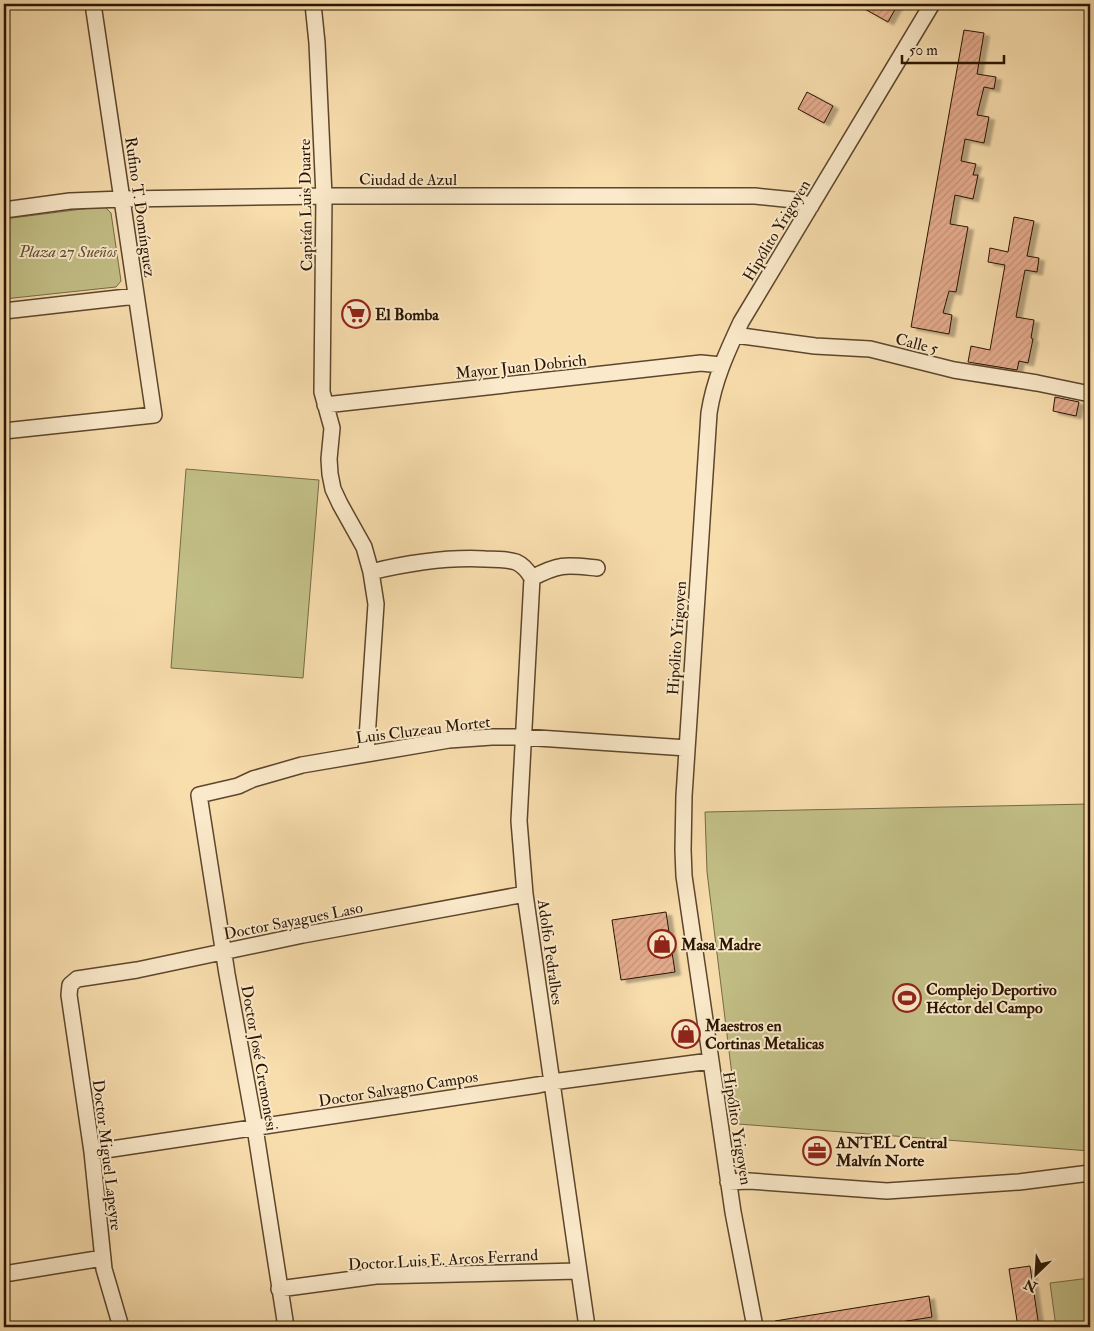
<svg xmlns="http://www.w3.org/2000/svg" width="1094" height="1331" font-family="'IM FELL Double Pica',serif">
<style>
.park{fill:#c2bf86;stroke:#766a44}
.building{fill:url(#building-hatch);stroke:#291401;filter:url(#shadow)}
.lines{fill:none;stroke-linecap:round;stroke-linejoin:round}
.minor-casing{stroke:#5d462c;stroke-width:18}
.minor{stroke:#fae9ca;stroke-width:15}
.labels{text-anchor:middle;stroke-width:4;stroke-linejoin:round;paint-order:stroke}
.street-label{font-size:16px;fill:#291401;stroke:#fae9ca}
.park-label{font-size:16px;font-style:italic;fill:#5f5030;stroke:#fae9ca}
.poi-label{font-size:16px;font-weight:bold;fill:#291401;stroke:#fae9ca;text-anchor:start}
</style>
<defs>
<pattern id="building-hatch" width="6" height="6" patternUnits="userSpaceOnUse" patternTransform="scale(1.25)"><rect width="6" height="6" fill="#e4ab8d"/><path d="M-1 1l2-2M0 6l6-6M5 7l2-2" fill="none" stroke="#c49278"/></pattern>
<filter id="shadow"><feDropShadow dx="5.5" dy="3" stdDeviation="1" flood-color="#0004"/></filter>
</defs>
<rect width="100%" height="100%" fill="#f8ddad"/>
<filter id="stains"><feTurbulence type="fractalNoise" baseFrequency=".004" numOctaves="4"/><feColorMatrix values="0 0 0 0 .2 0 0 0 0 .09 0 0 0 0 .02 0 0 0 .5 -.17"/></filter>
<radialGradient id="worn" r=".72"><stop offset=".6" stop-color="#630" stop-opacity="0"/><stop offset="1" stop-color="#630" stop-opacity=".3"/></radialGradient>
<path class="park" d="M98,207H105L111,213L121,281L116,287L4,299V219Z
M186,469L319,480L303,678L171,668Z
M1090,804V1151L738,1124L707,872L705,812Z
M1090,1278V1327H1056L1050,1283Z"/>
<path class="building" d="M856,4H898L888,22Z
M964,30L984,33L977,74L996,77L994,89L984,87L977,115L989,117L984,143L965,139L961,161L976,164L973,175H978L973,199L955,195L950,224L968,227L956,292L949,291L943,313L952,315L949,334L911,327Z
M807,92L833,106L824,123L798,109Z
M1014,217L1034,221L1027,256L1039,258L1037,272L1025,270L1016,317L1034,320L1031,338L1033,339L1028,363L1019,361L1017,370L968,362L971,346L990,350L1005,265L988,262L990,248L1008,252Z
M1055,397L1079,402L1076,416L1053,411Z
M666,912L675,972L621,980L612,920Z
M1030,1266L1039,1327H1018L1009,1269Z
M929,1296L932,1317L869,1327H776L775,1321Z"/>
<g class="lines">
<defs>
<path id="minor" d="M313,4L317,43L324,196L322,392L332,428L329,459L330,474L333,489L340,504L364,547L371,572L376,604L366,753
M4,210L70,201L123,199L324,196H755L794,200L811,206
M4,311L136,296
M735,335L815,346L870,349L954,370L1037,383L1090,394
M325,405L701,363L721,365
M4,431L154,415L93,4
M371,572C408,563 447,557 485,559C495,559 506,559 516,562C523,565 528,571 532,578
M532,578L519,821L525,894L587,1327
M532,578C560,563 567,565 597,568
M92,1152L538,1085L552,1082L710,1061
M728,1182L749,1181L887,1191L1019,1182L1090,1173
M4,1274L103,1258
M279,1289L376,1276L578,1271
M121,1327L104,1269L92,1152L69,995L70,985L77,979L137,970L303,935L525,894
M286,1327L255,1128L227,974L199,795L238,786L253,779L302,765L449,740L492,737H523L687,748
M755,1327L733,1212L684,876L683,850L684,796L709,413C714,380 727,352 741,322L932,4"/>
</defs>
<use href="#minor" class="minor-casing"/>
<use href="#minor" class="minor"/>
</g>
<defs>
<symbol id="supermarket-ring" viewBox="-11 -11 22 22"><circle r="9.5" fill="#fae9ca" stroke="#8f2418" stroke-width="1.5"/><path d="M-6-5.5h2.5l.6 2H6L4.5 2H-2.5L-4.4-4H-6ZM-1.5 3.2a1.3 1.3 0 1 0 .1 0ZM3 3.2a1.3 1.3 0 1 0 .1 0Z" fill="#8f2418"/></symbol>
<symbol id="shop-ring" viewBox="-11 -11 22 22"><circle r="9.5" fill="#fae9ca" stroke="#8f2418" stroke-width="1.5"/><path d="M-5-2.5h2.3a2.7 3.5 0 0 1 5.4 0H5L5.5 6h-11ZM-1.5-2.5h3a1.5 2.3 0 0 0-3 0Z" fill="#8f2418"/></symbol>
<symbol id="stadium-ring" viewBox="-11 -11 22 22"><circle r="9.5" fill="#fae9ca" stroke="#8f2418" stroke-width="1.5"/><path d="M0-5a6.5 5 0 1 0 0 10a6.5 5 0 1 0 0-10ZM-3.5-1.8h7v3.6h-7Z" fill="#8f2418"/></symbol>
<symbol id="office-ring" viewBox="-11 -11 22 22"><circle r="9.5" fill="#fae9ca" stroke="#8f2418" stroke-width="1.5"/><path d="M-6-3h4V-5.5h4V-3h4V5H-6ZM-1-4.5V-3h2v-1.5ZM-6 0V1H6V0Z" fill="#8f2418"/></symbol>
</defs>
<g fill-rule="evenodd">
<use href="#supermarket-ring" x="340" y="298" width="32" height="32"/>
<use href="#shop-ring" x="646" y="928" width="32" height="32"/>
<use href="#stadium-ring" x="891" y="982" width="32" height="32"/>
<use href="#shop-ring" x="670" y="1018" width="32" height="32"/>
<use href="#office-ring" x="801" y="1135" width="32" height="32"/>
</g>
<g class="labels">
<g class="street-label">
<text x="408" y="185">Ciudad de Azul</text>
<text transform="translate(305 205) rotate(-91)" y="6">Capitán Luis Duarte</text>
<text transform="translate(141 207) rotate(82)" y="6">Rufino T. Domínguez</text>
<text transform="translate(776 230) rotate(-59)" y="6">Hipólito Yrigoyen</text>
<text transform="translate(917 343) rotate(14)" y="6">Calle 5</text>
<text transform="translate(521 366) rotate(-6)" y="6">Mayor Juan Dobrich</text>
<text transform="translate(676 638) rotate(-86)" y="6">Hipólito Yrigoyen</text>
<text transform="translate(423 729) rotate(-7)" y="6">Luis Cluzeau Mortet</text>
<text transform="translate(293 920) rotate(-11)" y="6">Doctor Sayagues Laso</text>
<text transform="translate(551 952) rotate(82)" y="6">Adolfo Pedralbes</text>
<text transform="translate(260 1058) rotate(80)" y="6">Doctor José Cremonesi</text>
<text transform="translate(398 1088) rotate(-9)" y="6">Doctor Salvagno Campos</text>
<text transform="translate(738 1128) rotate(81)" y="6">Hipólito Yrigoyen</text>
<text transform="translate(108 1155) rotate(83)" y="6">Doctor Miguel Lapeyre</text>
<text transform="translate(443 1259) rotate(-3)" y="6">Doctor Luis E. Arcos Ferrand</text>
</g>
<g class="park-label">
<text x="68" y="257">Plaza 27 Sueños</text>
</g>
<g class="poi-label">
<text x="375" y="320">El Bomba</text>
<text x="681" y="950">Masa Madre</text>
<text x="926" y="995">Complejo Deportivo<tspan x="926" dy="18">Héctor del Campo</tspan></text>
<text x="705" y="1031">Maestros en<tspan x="705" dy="18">Cortinas Metalicas</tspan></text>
<text x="836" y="1148">ANTEL Central<tspan x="836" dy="18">Malvín Norte</tspan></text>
</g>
</g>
<rect width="1094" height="1331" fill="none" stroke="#f8ddad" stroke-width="20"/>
<rect x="5" y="5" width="1084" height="1321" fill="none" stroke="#291401" stroke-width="2.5"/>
<rect x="10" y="10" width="1074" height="1311" fill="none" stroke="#291401"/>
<g transform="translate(1036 1274) rotate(205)" stroke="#fae9ca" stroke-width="4" paint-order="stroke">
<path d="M0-4L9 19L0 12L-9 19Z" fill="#291401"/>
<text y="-8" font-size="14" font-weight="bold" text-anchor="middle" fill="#291401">N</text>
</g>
<path d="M902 55v8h102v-8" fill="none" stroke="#291401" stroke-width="2.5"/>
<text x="909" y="55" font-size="15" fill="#291401" stroke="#fae9ca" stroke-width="4" paint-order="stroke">50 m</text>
<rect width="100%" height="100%" filter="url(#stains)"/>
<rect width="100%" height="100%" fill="url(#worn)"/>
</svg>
